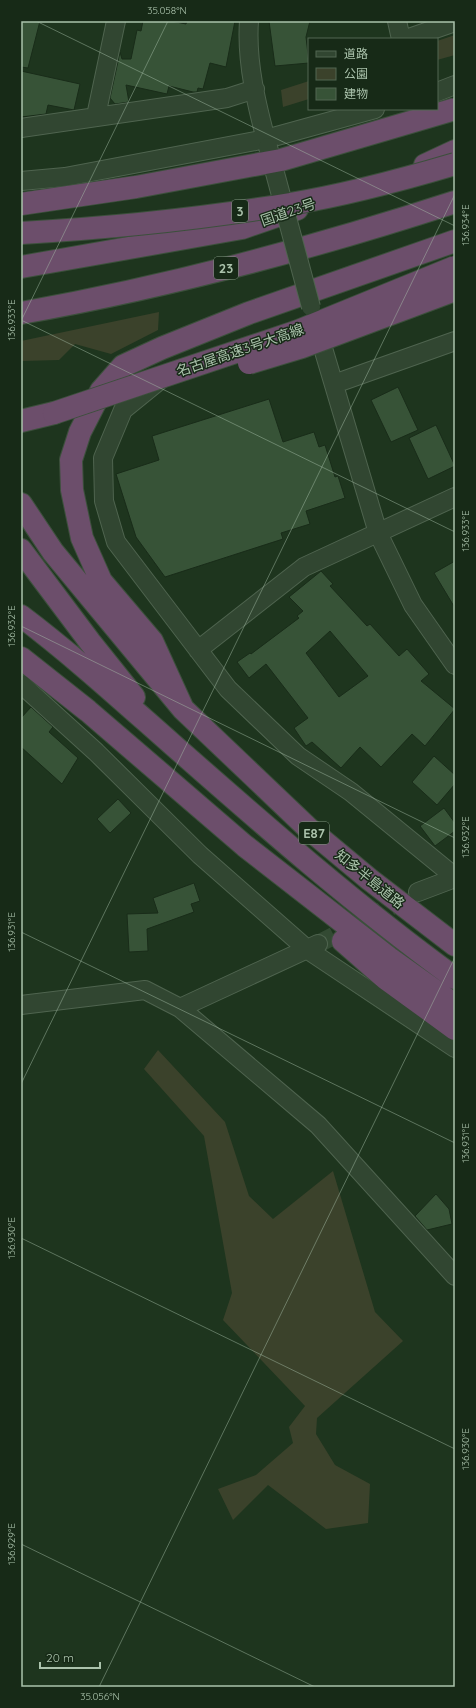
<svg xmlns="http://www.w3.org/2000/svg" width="476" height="1708" font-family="Quicksand,'Noto Sans JP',sans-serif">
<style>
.green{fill:#3b422b}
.building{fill:#375337;stroke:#192c19;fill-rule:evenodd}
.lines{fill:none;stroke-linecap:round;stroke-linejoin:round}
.street-tunnel{stroke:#334a33;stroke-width:18;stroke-dasharray:18 9;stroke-linecap:butt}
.street-casing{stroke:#4f644f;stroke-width:20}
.highway-casing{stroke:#3c503c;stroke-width:24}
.street{stroke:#314631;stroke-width:18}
.highway{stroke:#6c4e6b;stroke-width:22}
.street-bridge-casing{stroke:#4f644f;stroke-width:20;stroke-linecap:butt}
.highway-bridge-casing{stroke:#3c503c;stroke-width:24;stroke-linecap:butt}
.street-bridge{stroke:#314631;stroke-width:18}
.highway-bridge{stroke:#6c4e6b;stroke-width:22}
.ticks{fill:none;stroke:#abc3ac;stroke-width:1;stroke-opacity:0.45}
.labels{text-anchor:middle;stroke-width:3;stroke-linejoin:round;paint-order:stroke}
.shield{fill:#172a17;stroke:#7f957f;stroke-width:1}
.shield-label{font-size:13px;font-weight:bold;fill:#abc3ac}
.street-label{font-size:14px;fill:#abc3ac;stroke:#172a17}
.neatline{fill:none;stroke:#abc3ac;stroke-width:1.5}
.ticks-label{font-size:10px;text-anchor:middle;fill:#abc3ac}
</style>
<rect width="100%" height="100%" fill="#1e351e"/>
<path class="green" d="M455,35V55L437,60V41Z
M309,81V99L283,107L281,90Z
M159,312L158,330L111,354L75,344L59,360L21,361V341Z
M158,1050L225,1122L249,1196L273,1219L333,1171L375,1312L403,1341L317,1418L316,1434L335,1465L370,1484L368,1523L326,1529L268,1485L233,1520L218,1489L256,1475L293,1443L289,1427L305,1406L223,1320L232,1293L204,1136L144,1069Z"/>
<path class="building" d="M21,21H40L28,68L21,67Z
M143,21H171L186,24L187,21H235L226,67L210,63L203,89L198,88L197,92H193L169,86L167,94L126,85L129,102L115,104L110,98L120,52L122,59H131L137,30L141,31Z
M269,21H310L306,37L309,63L275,66Z
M21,71L80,84L74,110L48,105L46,114L21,117Z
M398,387L418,430L391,442L371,400Z
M269,399L283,442L314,432L319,447L325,445L335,477L338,476L345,498L306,511L310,524L281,533L283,539L165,577L136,537L116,474L159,460L152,436Z
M436,425L455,466L428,479L409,438Z
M455,561V608L434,573Z
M321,571L333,584L330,586L367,626L370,624L399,656L407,649L429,674L421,681L455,709L425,746L412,734L381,767L360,747L341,768L312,742L306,746L294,728L308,718L266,664L249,678L237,662L250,653L251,654L299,618L297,616L303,611L289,597ZM330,631L368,676L339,697L306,653Z
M31,707L53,727L49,732L78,758L62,784L21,747V718Z
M434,756L455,775V784L437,805L412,782Z
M118,799L131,813L110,833L97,819Z
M444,808L455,823V831L435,846L420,826Z
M194,883L200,901L191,904L194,912L147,929L148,951L129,952L127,914L158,913L153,898Z
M436,1194L449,1209L452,1224L427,1230L415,1216Z"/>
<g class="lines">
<path class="street-tunnel" d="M318,944L409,897"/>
<defs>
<path id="street" d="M249,21C246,62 257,107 268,147
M397,21L401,39
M406,39L455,22
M437,92L455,85
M96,116L116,21
M21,128L227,98L255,89
M21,181L65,177L266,139L375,109
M317,328L378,533L413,605L455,665
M160,380L123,410L103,458L104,501L116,542L228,689L298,756L351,792L455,877
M334,384L455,341
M198,650L304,567L455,497
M21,684L96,752L200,855L308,950L455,1048
M418,892L455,878
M21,1005L145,990L180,1008L318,1125L455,1276
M180,1008L318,944"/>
<path id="highway" d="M425,165L455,151
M21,267L242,228L297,209
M21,313C168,287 313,248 455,202
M21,421L54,413
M21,504L53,552L183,709L309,829L369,879L455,945
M21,550L90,642L134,697
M21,616C74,656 123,701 173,745C265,826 356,906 455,978
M21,658L88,711L245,846L389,958L455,1005
M183,709L152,641L101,581L82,538L72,490L71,460L80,432L101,391L123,366L162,348L249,313L455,241
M343,941L385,978L455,1029"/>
</defs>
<use href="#street" class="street-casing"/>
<use href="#highway" class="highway-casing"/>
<use href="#street" class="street"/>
<use href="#highway" class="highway"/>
<defs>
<path id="street-bridge" d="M268,147L311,307"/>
<path id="highway-bridge" d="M21,204L136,187L281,160L455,109
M21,233C111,228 201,219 290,204C346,195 401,180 455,164
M249,363L302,347L455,290
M54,413L298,331L455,267"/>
</defs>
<use href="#street-bridge" class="street-bridge-casing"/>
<use href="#highway-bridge" class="highway-bridge-casing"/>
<use href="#street-bridge" class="street-bridge"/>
<use href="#highway-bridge" class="highway-bridge"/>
</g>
<path class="ticks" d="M36,21L455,226M21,320L455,532M21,321L168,21M21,626L455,838M21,932L455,1143M21,1084L455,194M21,1238L455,1449M21,1544L315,1687M99,1687L455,957"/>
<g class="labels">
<g class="shield">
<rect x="232" y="200" width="16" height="22" rx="3"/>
<rect x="214" y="257" width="24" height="22" rx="3"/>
<rect x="299" y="822" width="30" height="22" rx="3"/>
</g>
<g class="shield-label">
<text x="240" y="216">3</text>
<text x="226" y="273">23</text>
<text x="314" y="838">E87</text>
</g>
<g class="street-label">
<text transform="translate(288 212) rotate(-19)" y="5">国道23号</text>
<text transform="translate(240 350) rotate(-19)" y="5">名古屋高速3号大高線</text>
<text transform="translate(370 879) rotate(39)" y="5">知多半島道路</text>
</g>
</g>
<rect width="476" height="1708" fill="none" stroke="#172a17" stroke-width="44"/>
<rect x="308" y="38" width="130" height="72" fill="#172a17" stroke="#526753"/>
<rect x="316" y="51" width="20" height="6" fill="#314631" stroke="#526753"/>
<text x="344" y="58" font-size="12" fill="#abc3ac">道路</text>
<rect x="316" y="68" width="20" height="12" fill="#3b422b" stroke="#526753"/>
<text x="344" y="78" font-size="12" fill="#abc3ac">公園</text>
<rect x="316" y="88" width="20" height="12" fill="#375337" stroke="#526753"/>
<text x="344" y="98" font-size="12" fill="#abc3ac">建物</text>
<path d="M40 1662v6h60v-6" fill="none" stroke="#abc3ac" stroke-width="2"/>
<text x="46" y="1662" font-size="12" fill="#abc3ac" stroke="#172a17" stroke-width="3" paint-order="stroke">20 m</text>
<rect x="22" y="22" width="432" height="1664" class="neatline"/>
<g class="ticks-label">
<text x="167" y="14">35.058°N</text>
<text transform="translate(465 225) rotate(-90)" y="4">136.934°E</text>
<text transform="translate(11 320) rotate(-90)" y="4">136.933°E</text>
<text transform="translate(465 531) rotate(-90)" y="4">136.933°E</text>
<text transform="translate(11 626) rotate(-90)" y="4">136.932°E</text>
<text transform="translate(465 837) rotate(-90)" y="4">136.932°E</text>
<text transform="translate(11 932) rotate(-90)" y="4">136.931°E</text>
<text transform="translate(465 1143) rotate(-90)" y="4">136.931°E</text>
<text transform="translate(11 1238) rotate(-90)" y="4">136.930°E</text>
<text transform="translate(465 1449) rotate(-90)" y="4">136.930°E</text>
<text transform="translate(11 1544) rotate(-90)" y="4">136.929°E</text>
<text x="100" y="1700">35.056°N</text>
</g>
</svg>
